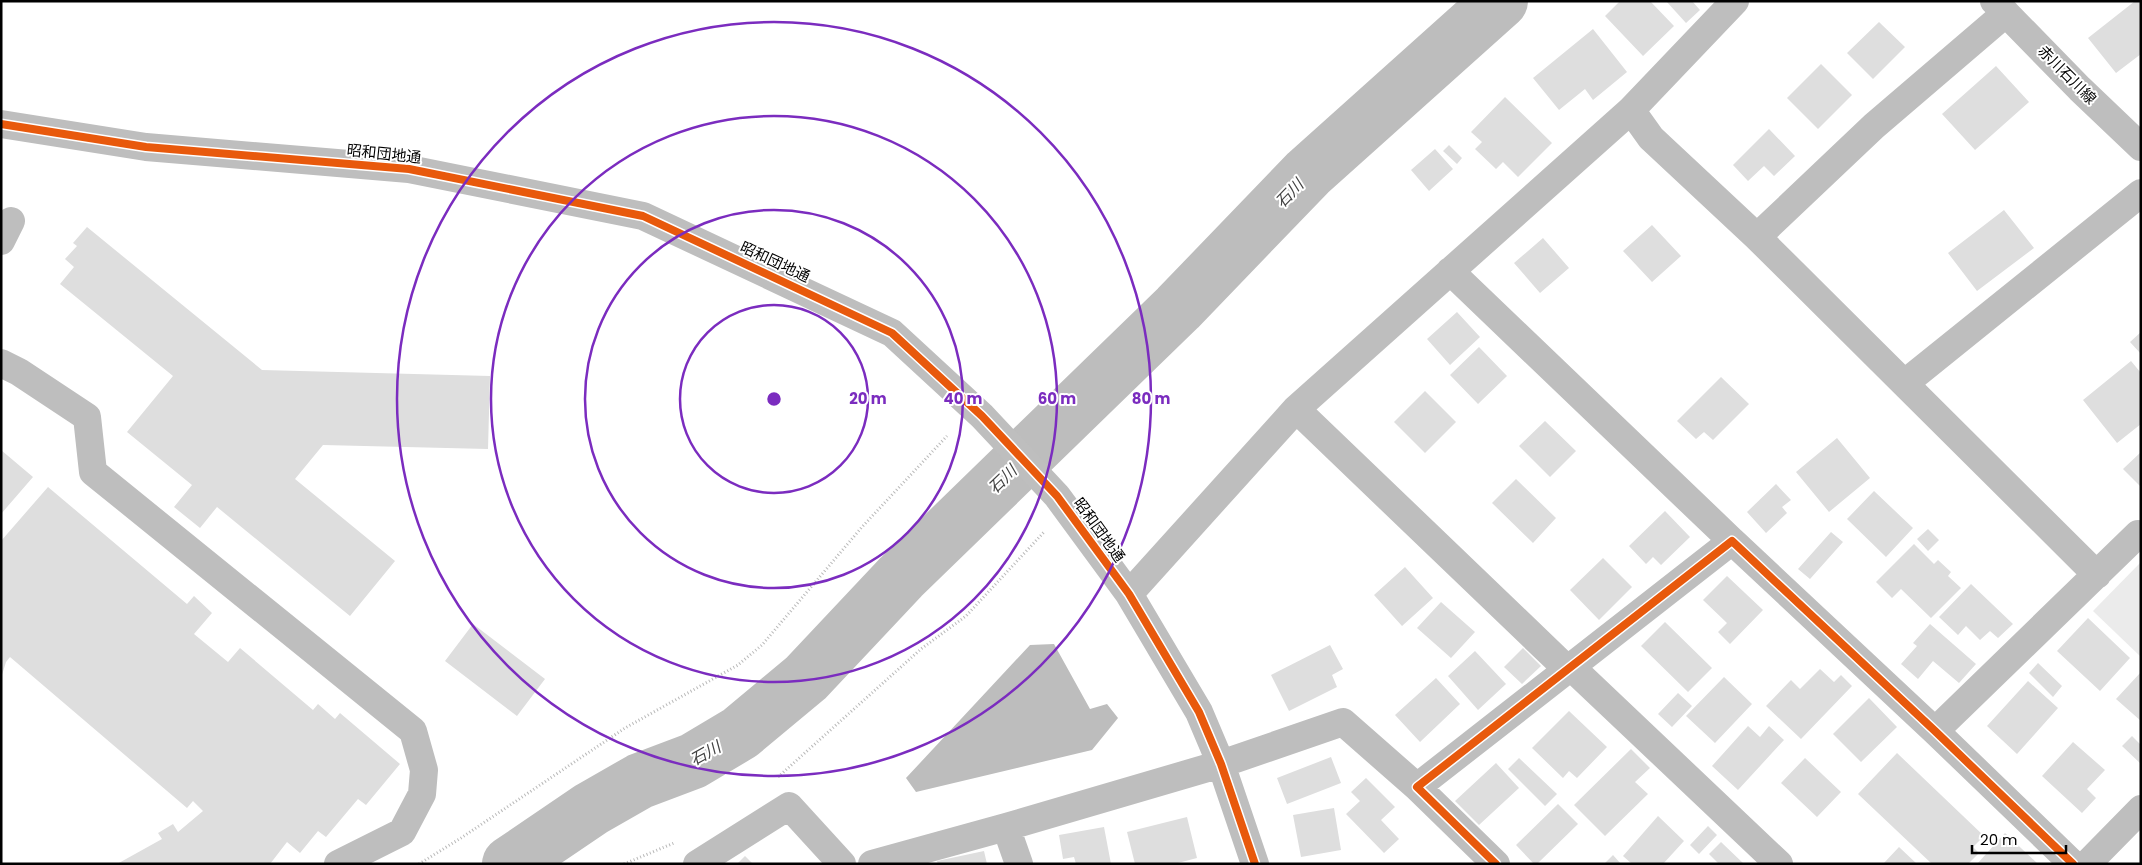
<svg xmlns="http://www.w3.org/2000/svg" width="2142" height="865" font-family="Poppins,'Noto Sans JP',sans-serif">
<style>
.green{fill:#ebebeb}
.water{fill:#bdbdbd}
.lines{fill:none;stroke-linecap:round;stroke-linejoin:round}
.river{stroke:#bdbdbd;stroke-width:56}
.building{fill:#dedede}
.path{stroke:#b9b9b9;stroke-width:3;stroke-dasharray:1 2.5;stroke-linecap:butt}
.minor{stroke:#bebebe;stroke-width:28}
.cycleway-casing{stroke:#fff;stroke-width:11}
.cycleway{stroke:#e8590c;stroke-width:8}
.ring{fill:none;stroke:#7b2cbf;stroke-width:2.5}
.labels{text-anchor:middle;stroke-width:4;stroke-linejoin:round;paint-order:stroke}
.street-label{font-size:15px;fill:#000;stroke:#fff}
.water-label{font-size:16px;font-style:italic;fill:#424242;stroke:#fff}
.centre{fill:#7b2cbf;stroke:#fff;stroke-width:2.5}
.ring-label{font-size:15px;text-anchor:middle;font-weight:bold;fill:#7b2cbf;stroke:#fff;stroke-width:4;stroke-linejoin:round;paint-order:stroke}
</style>
<rect width="100%" height="100%" fill="#fff"/>
<path class="green" d="M2141,562V657L2093,611Z"/>
<path class="water" d="M1054,644L1090,709L1107,704L1118,718L1092,750L916,792L906,778L1030,645Z"/>
<g class="lines">
<path class="river" d="M510,864L591,809L640,781L693,761L740,733L806,678L901,577L1178,308L1308,173L1500,1"/>
</g>
<path class="building" d="M1620,1H1650L1674,26L1643,56L1605,16Z
M1666,1H1692L1700,10L1686,23Z
M2135,1H2141V54L2116,73L2088,38Z
M1879,22L1905,47L1873,79L1847,53Z
M1593,29L1627,72L1593,100L1585,89L1559,110L1533,78Z
M1821,64L1852,95L1818,129L1787,98Z
M1996,66L2029,102L1975,150L1942,114Z
M1505,97L1552,143L1518,177L1503,162L1496,169L1475,149L1482,142L1471,132Z
M1769,129L1795,156L1774,176L1764,166L1748,181L1733,165Z
M1449,145L1462,158L1457,164L1443,151Z
M1435,149L1453,169L1429,191L1411,170Z
M2004,210L2034,248L1977,291L1948,253Z
M1652,225L1681,256L1652,282L1623,251Z
M87,227L262,370L490,376L488,449L323,445L295,479L395,561L350,616L217,507L200,528L174,507L192,485L127,432L173,376L60,284L74,267L65,259L77,246L73,243Z
M1543,238L1569,268L1540,293L1514,263Z
M1457,312L1480,337L1450,365L1427,339Z
M2141,332V354L2130,342Z
M1479,347L1507,376L1478,404L1450,375Z
M2131,361L2141,373V424L2117,443L2083,400Z
M1721,377L1749,404L1713,440L1704,432L1696,439L1677,421Z
M1425,391L1456,422L1425,453L1394,422Z
M1545,421L1576,451L1550,477L1519,446Z
M1837,438L1870,478L1829,512L1796,472Z
M1,450L33,477L1,514Z
M2141,452V487L2123,469Z
M1516,479L1556,518L1533,543L1492,503Z
M1776,484L1791,500L1782,507L1787,513L1766,533L1747,512Z
M48,487L187,604L194,596L212,613L194,634L228,662L240,648L313,710L318,704L335,719L340,713L400,764L366,805L358,799L326,837L318,831L300,853L287,842L270,864H117L162,839L158,833L173,824L178,832L203,811L193,801L187,808L10,657L6,662L1,678V541Z
M1874,491L1913,528L1886,557L1847,519Z
M1665,511L1690,537L1661,565L1653,557L1646,564L1629,546Z
M1928,529L1939,540L1928,551L1917,539Z
M1831,532L1843,542L1810,579L1798,569Z
M1914,544L1934,564L1938,560L1951,572L1948,576L1961,588L1931,618L1901,589L1892,598L1876,582Z
M1603,558L1632,587L1599,620L1570,590Z
M1405,567L1433,598L1402,626L1374,595Z
M1727,576L1763,610L1730,644L1718,632L1727,623L1703,600Z
M1971,584L2013,624L1998,638L1990,631L1980,640L1966,626L1958,635L1939,617Z
M1441,602L1475,632L1451,658L1417,628Z
M2088,618L2130,658L2100,691L2057,651Z
M1665,622L1712,668L1688,692L1641,646Z
M473,624L545,679L517,716L445,661Z
M1930,624L1976,664L1959,683L1933,661L1918,679L1901,664L1917,646L1913,643Z
M1330,645L1343,669L1332,675L1337,687L1289,711L1271,675Z
M1523,648L1541,666L1522,684L1504,667Z
M1475,651L1506,684L1478,710L1448,676Z
M2038,663L2062,686L2053,697L2029,673Z
M1820,669L1834,682L1841,675L1852,686L1801,739L1766,706L1791,680L1800,689Z
M2141,672V721L2116,699Z
M1724,677L1752,704L1715,743L1686,716Z
M1436,678L1460,704L1420,742L1395,715Z
M2028,681L2058,708L2017,754L1987,726Z
M1678,693L1692,706L1672,727L1658,714Z
M1869,698L1897,727L1861,762L1833,734Z
M1569,711L1607,747L1577,778L1569,771L1563,778L1532,748Z
M1748,726L1760,737L1769,726L1784,740L1738,790L1712,766Z
M2132,736L2141,745V764L2122,746Z
M2073,742L2105,770L2087,789L2096,798L2082,813L2042,776Z
M1631,749L1650,768L1635,782L1648,794L1605,836L1574,805Z
M1897,753L1984,836L1973,847L1979,853L1968,864H1932L1858,794Z
M1331,757L1341,783L1287,804L1277,778Z
M1519,758L1557,794L1545,806L1508,769Z
M1805,758L1841,792L1817,817L1781,783Z
M1496,763L1519,788L1479,825L1455,801Z
M1366,778L1395,807L1381,820L1399,839L1384,853L1346,814L1360,801L1351,792Z
M1558,804L1578,824L1537,864H1534L1516,845Z
M1334,808L1341,850L1301,857L1293,815Z
M1658,816L1684,841L1663,864H1632L1623,856Z
M1187,817L1197,858L1174,864H1135L1127,832Z
M1708,826L1717,835L1699,854L1690,845Z
M1104,827L1111,864H1076L1074,857L1063,859L1059,835Z
M2005,833L2038,864H1977Z
M1721,842L1744,864H1719L1709,854Z
M1899,847L1917,864H1883Z
M984,851L987,864H938L937,861Z
M1613,855L1621,864H1604Z
M745,856L753,864H737Z"/>
<g class="lines">
<path class="path" d="M778,777L921,649L966,616L1044,532
M419,864L461,838L625,728L738,665L762,645L862,527L947,436
M624,864L674,843"/>
<path class="minor" d="M1994,1L2080,89L2141,147
M1631,110L1651,138L1757,237L2097,575
M1,124L146,147L409,169L643,216L892,333L982,416L1057,496L1129,594L1199,712L1221,764L1255,864
M1757,237L1874,126L2006,13
M1,241L11,221
M1450,271L1732,541
M1,363L19,372L87,417L93,472L413,731L424,770L422,794L402,832L338,864
M1905,383L2141,193
M1296,409L1567,669
M1129,594L1296,409L1631,110L1735,1
M1570,666L1779,864
M1935,731L2138,534
M1006,827L1019,864
M697,864L789,806L842,864
M872,864L1006,827L1221,764L1343,722L1417,787
M1496,864L1417,787L1732,541L1935,731L2073,864
M2087,864L2141,809"/>
<defs>
<path id="cycleway" d="M1,124L146,147L409,169L643,216L892,333L982,416L1057,496L1129,594L1199,712L1221,764L1255,864
M1496,864L1417,787L1732,541L1935,731L2073,864"/>
</defs>
<use href="#cycleway" class="cycleway-casing"/>
<use href="#cycleway" class="cycleway"/>
</g>
<g class="ring">
<circle cx="774" cy="399" r="94"/>
<circle cx="774" cy="399" r="189"/>
<circle cx="774" cy="399" r="283"/>
<circle cx="774" cy="399" r="377"/>
</g>
<g class="labels">
<g class="street-label">
<text transform="translate(2067 75) rotate(45)" y="5">赤川石川線</text>
<text transform="translate(384 154) rotate(6)" y="5">昭和団地通</text>
<text transform="translate(775 262) rotate(25)" y="5">昭和団地通</text>
<text transform="translate(1099 530) rotate(54)" y="5">昭和団地通</text>
</g>
<g class="water-label">
<text transform="translate(1289 193) rotate(-46)" y="6">石川</text>
<text transform="translate(1002 479) rotate(-44)" y="6">石川</text>
<text transform="translate(705 753) rotate(-29)" y="6">石川</text>
</g>
</g>
<circle cx="774" cy="399" r="8" class="centre"/>
<g class="ring-label">
<text x="868" y="404">20 m</text>
<text x="963" y="404">40 m</text>
<text x="1057" y="404">60 m</text>
<text x="1151" y="404">80 m</text>
</g>
<rect width="2142" height="865" fill="none" stroke="#000000" stroke-width="5"/>
<path d="M1972 845v8h94v-8" fill="none" stroke="#000000" stroke-width="2.5"/>
<text x="1980" y="845" font-size="15" fill="#000000" stroke="#ffffff" stroke-width="4" paint-order="stroke">20 m</text>
</svg>
